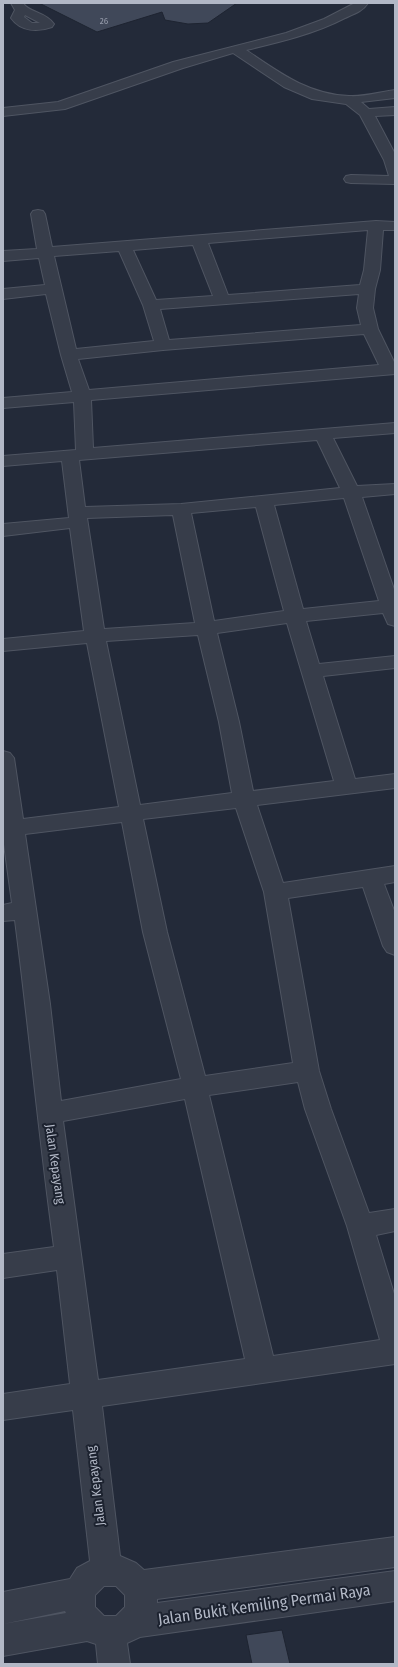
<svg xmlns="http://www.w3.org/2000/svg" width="398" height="1667" font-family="'Fira Sans Condensed',sans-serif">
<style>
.building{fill:#404859;stroke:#1e2431}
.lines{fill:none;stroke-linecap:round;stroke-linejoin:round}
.minor-casing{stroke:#4f5562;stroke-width:2}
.minor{fill:#373d4a;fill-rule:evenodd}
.labels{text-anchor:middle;stroke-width:4;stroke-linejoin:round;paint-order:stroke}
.far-number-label{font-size:9px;fill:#969cab}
.street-label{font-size:13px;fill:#b2b8c6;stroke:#1c222f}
.near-street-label{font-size:16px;fill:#b2b8c6;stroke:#1c222f}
</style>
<rect width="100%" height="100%" fill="#232a39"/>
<path class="building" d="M39,3H237L208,23L188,24L165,20L162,12L97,32Z
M282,1630L290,1664H252L246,1635Z"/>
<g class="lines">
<defs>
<path id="minor" d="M11,3H23C28,12 46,12 54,24L52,27C38,32 21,32 11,18L15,10ZM25,15L40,23H32L24,17Z
M355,3H368C363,11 354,14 345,18C314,34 280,42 246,50C279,72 307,94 349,96C364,97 380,92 395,90V98L361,102L369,109L395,107V115L375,116L395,154V184L351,183L346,182L344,179L346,176L351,175L389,176L384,160L360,115L346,104L312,99L284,87L233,53L183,68L65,109L3,116V108L58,102L173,62L286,33L324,19Z
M38,210L43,211L45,214L52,247L376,221L395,222V230H383L380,270L375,289L373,308L378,329L395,364V374L91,400L93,448L395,423V433L333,438L357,486L395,484V494L362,497L395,592V626L388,624L383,613L306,621L319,664L395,656V668L323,676L355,779L395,774V788L257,805L283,883L395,866V882L384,884L395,913V955L387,952L383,946L363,887L288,898L319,1071L331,1109L369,1213L395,1209V1231L376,1235L395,1297V1364L102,1406L120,1556L136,1563L144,1570L395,1537V1567L157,1599V1603L395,1571V1601L140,1637L127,1643L130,1664H98L96,1644L87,1641L3,1656V1624L66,1613L65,1611L3,1624V1592L70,1579L77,1568L90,1561L73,1410L3,1420V1394L70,1384L57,1270L3,1278V1254L54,1247C39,1138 29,1029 15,920L3,921V905L12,903L3,837V751L10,753L14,758L23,819L119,807L87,643L3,651V639L84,631L70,528L3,536V524L69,518L62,461L3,466V456L76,450L74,402L3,408V398L72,392L61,355L46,294L3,299V289L45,285L39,258L3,261V251L37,249L31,214L33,211ZM368,230L364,270L360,285L228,295L208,243ZM193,245L213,296L156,300L133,250ZM119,251L143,305L154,341L76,349L54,256ZM359,294L357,308L361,325L169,340L160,309ZM364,334L379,365L89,390L78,359L163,350ZM317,440L340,488L181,504L85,507L79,460ZM344,498L379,601L303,609L274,505ZM256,507L284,611L214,621L191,513ZM173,515L195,623L104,629L87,518ZM287,623L334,781L253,791L239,722L217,633ZM198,635L219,722L232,793L140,805L106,641ZM236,808L264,892L293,1063L205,1076L167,932L143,819ZM122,822L143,932L181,1079L61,1101L50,1004L25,834ZM298,1082L305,1109L347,1226L380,1340L273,1356L209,1095ZM185,1099L245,1359L98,1380L63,1121ZM104,1586H116L125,1595V1607L116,1616H104L95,1607V1595Z"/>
</defs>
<use href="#minor" class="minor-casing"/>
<use href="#minor" class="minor"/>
</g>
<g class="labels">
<g class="far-number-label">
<text x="104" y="24">26</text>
</g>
<g class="street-label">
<text transform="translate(56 1164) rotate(82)" y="5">Jalan Kepayang</text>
<text transform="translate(95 1486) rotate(-97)" y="5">Jalan Kepayang</text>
</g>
<g class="near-street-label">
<text transform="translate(264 1604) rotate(-8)" y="6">Jalan Bukit Kemiling Permai Raya</text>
</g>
</g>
<rect width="398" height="1667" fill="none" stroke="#b2b8c6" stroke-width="8"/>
</svg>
